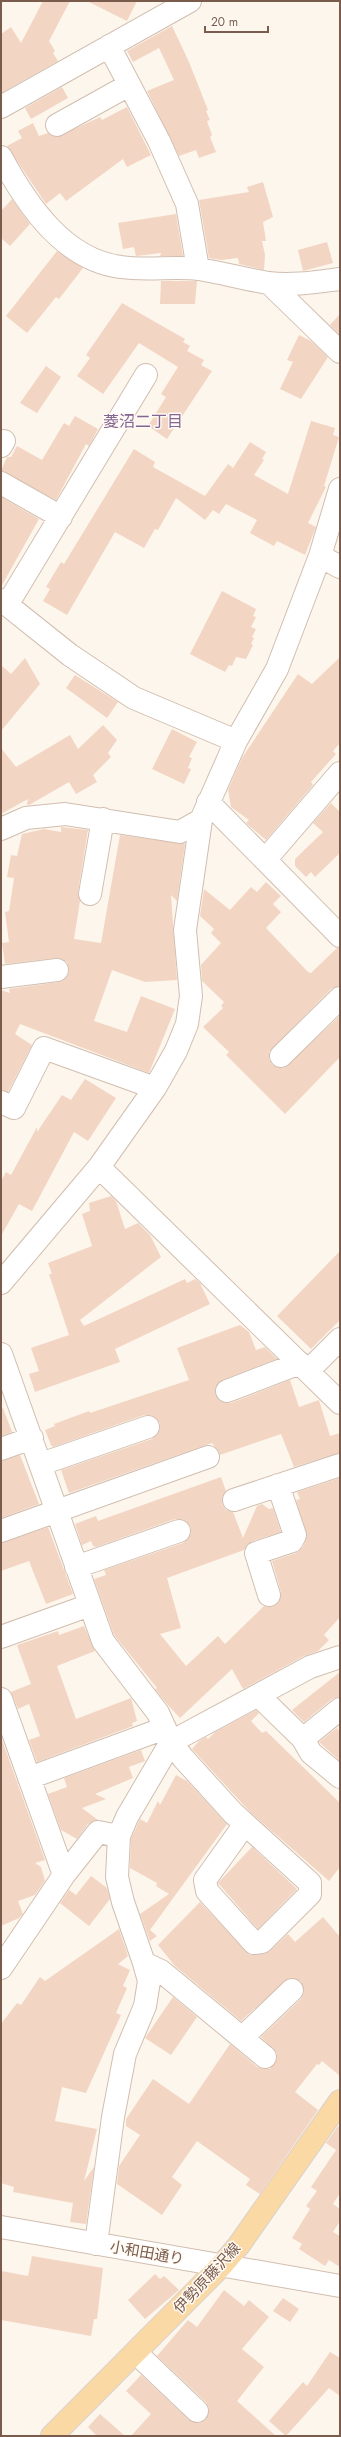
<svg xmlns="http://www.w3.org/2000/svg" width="341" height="2437" font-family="Jost,'Noto Sans JP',sans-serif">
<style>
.building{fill:#f3d5c3}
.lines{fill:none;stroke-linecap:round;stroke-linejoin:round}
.minor-casing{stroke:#d1beb0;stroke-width:24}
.major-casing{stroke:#dad1cd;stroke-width:24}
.minor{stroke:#fff;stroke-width:22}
.major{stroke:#fbd9a5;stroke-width:22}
.labels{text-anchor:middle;stroke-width:3;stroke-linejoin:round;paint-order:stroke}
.street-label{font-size:15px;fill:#7a5c4d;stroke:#fffaf3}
.neighbourhood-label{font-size:16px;fill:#846695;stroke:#fffaf3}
</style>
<rect width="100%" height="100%" fill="#fdf6ec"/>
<path class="building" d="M43,1H70L49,41L55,51L53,53L58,61L1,93V34L11,27L21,43Z
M87,1H137L127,21Z
M172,26L189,62L208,110L206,111L210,120L207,121L212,135L210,137L216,152L199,158L196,150L179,156L147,91L174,80L159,48L133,62L127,51Z
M62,87L68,98L31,119L25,108Z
M127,107L151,155L127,167L123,159L66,201L60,193L46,204L7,146L22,138L18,131L33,123L39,136L48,133L57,137L100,117L102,120Z
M263,182L273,217L263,222L266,241H262L265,255L264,270L239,264L238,258L221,260L209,258L199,200L249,192L247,187Z
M12,199L30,224L10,246L1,238V211Z
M176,214L183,256H160L161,253L136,256L134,247L123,249L118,223Z
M327,242L333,263L303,271L298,250Z
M57,251L83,268L59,299L56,297L27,333L6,316Z
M161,281H197L195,304H160Z
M122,303L185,339L183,342L190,346L187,351L204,360L201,365L212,371L167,439L148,426L166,397L161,394L178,367L139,343L103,394L77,376L90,358L86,355Z
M340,314V335L330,325Z
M299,335L311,341L328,357L301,399L280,389L293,362L287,360Z
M46,366L61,377L37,413L20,403Z
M75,416L98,429L89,446L86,444L56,500L1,471L7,457H11L17,446L42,460L64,423L69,426Z
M311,421L335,428L333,435L339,437L324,486L326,487L308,523L316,527L305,555L277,541L274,546L250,533L257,520L226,504L219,514L213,510L205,520L176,498L158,530L155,529L144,548L115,532L67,615L43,601L50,589L46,587L61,562L64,564L134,449L155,462L153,467L205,496L228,464L233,468L250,442L266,452L262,459L264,460L254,475L288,494Z
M1,497L39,519L1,587Z
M222,591L256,609L253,616L256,617L251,627L256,629L252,637L254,638L251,644L253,645L246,659L236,657L232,666L229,665L225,672L190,654Z
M340,657V743L333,751L336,754L311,782L313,785L266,840L246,823L249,820L231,807L228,790L242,758L298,674L312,684Z
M25,658L40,684L1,731V665L11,674Z
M75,675L118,702L107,718L66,688Z
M103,725L117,740L108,753L111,757L93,775L97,782L76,794L69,782L29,805H27L28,799L1,814V748L16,767L70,735L78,749Z
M172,729L197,742L189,757L192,758L188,768L191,769L184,784L152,769Z
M331,803L340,812V853L315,877L311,872L306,877L295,866V859L323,832L313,823Z
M61,827L88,830L78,892L80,901L74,939L101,943L120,835L185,844L177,901L171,895L177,980L145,982L112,970L94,1021L127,1032L141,996L175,1009L149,1073L20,1024L15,1034L32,1045L8,1092L1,1090V990L10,993L9,989L59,982L68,975L69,969L67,962L56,958L5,964L2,943L9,942L5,912L9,911L14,878L7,877L11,855L17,856L22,834L44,829L61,832Z
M266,882L281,896L273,904L281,912L266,928L308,972L311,973L337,948H340V986L331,989L269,1052V1059L272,1065L284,1068L340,1016V1057L285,1114L226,1055L229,1052L203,1027L223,1008L221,1006L224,1002L202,981L201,965L221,943L211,933L214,929L200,916L204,889L230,910L251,887L257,892Z
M85,1079L116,1098L88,1141L74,1132L32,1211L19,1204L1,1236V1181L6,1172L11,1175L37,1127V1132L62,1095L71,1100Z
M111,1196L116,1201L125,1229L138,1223L150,1235L161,1257L80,1320L84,1326L185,1279L187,1283L195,1279L200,1283L210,1304L115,1349L120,1362L35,1392L29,1374L39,1371L31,1348L69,1335L49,1274H52L48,1263L92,1246L82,1214L90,1211L89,1203Z
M340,1251V1320L311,1349L277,1316Z
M240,1325L249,1332L256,1350L265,1347L277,1359L222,1380L215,1389L219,1400L225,1403H231L290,1380L299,1407L319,1400L330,1436L340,1433V1453L294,1467L281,1434L220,1455L212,1443L69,1493L61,1470L152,1439L160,1430V1423L151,1415H144L53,1447L51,1445L45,1430L55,1426L54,1424L89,1411L90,1413L189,1380L177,1348Z
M1,1408H3L12,1432L1,1436Z
M20,1455L39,1504L1,1518V1461Z
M221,1477L226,1491L222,1497V1504L226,1510L233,1512L243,1538L257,1506L262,1504L269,1509L273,1508L281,1532L252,1541L244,1550L167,1578L181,1628L160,1634L186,1666L218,1636L225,1644L264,1606L272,1607L278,1603L281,1592L272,1561L296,1553L303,1547L307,1536L296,1500L300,1499L297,1492L340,1478V1617L324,1635L329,1640L318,1651L304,1656L243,1689L232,1669L180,1718L167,1704L155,1689L157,1688L114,1635L94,1579L106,1575L104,1570L183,1543L191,1534V1527L182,1519H175L96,1547L93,1546L91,1541L82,1545L75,1524L96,1516L98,1521Z
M48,1527L73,1594L46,1604L29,1561L1,1571V1543Z
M84,1626L95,1651L57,1666L76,1719L131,1698L137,1721L132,1723L133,1726L37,1762L29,1740L40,1736L29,1704L18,1709L11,1692L31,1684L17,1645L58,1631L59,1635Z
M340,1672V1697L332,1699L304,1722L292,1710Z
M256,1710L259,1713L251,1721L262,1733L266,1731L340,1803V1867L329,1881L251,1813L192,1749L199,1741L206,1737L208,1739L215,1732Z
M337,1728L340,1732V1761L319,1742Z
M1,1737L45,1860L35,1863L41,1867L45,1881L35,1895L18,1901L23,1914L19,1918L1,1926Z
M141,1750L145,1761L129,1767L133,1778L95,1794L106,1799L82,1808L98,1820L88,1824L77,1839L61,1830L48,1794L67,1787L64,1778Z
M176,1775L187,1781L227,1824L150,1930L157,1936L150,1941L140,1914L169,1894L156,1886L157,1883L130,1868L131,1839L140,1819L147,1823L158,1801L160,1805Z
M252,1847L297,1889L258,1929L218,1883Z
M91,1876L107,1888L110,1899L89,1926L60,1903L69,1890L76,1895Z
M200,1902L250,1955L264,1954L270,1951L288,1934L295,1942L323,1917L340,1937V2076L322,2061L319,2065L317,2064L295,2092L318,2110L260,2194L246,2185L250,2179L197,2141L172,2177L182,2185L162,2215L117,2184L119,2166L140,2135L126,2126V2119L153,2079L189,2104L230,2044L257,2067L270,2069L277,2059V2053L261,2037L301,1999L304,1993L301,1981L289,1978L241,2021L175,1966L158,1945Z
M119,1929L128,1956L118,1964L130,1970L123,1986L127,1988L116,2013L121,2015L86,2093L62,2087L55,2121L97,2129L84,2181L94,2167L86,2224L70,2222L73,2203L13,2192L14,2187L1,2183V2024L17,2003L21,2005L40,1977L45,1981Z
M173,1997L197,2017L171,2055L145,2038Z
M338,2126L340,2128V2193L333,2204L340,2209V2221L333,2232L340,2236V2267L329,2260L325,2266L299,2249L302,2244L292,2238L310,2209L306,2206L317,2191L311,2187L336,2150L326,2143Z
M32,2256L103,2268L97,2319H94L91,2336L1,2320V2271L28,2276Z
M155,2274L160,2279L164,2276L179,2290L145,2319L128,2300Z
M224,2290L244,2306L249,2300L269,2317L242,2349L264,2367L237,2401L276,2436H131L151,2414L126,2391L141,2375L189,2420L200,2423L206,2419L209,2408L206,2402L157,2356L188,2320L197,2327Z
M283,2298L299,2309L290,2322L273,2311Z
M330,2352L340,2358V2396L329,2388L286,2436L269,2421L303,2382L307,2386Z
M100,2414L125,2436H97L88,2427Z"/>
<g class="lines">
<defs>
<path id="minor" d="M109,46L159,141L187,204L198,269
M1,107L190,1
M57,125L129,85
M1,157C26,203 63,260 121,267C146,271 173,266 199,269C222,273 245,279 268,283C292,286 316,282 340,279
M269,283L340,352
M1,446L4,441
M1,483L61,517
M320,556L340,567
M1,600L70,655L134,698L236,741
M7,605L146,375
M208,802L340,936
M1,829L26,818L65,814L180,832L201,820
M265,860L340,773
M90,894L103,819
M1,977L57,970
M281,1056L340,998
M1,1102L14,1108L44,1048L155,1088
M99,1167L340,1403
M1,1283L99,1167L155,1088L176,1051L187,1024L191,996L185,930L201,820L236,741L277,669L320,556L340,489
M1,1354L103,1641L158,1713L171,1742L183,1758L233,1813L310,1883V1894L262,1942L254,1943L207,1891L205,1880L245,1824
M308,1371L340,1339
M227,1391L300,1363
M1,1449L32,1438
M41,1464L148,1427
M234,1500L340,1465
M1,1531L208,1457
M76,1567L179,1531
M269,1595L256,1553L292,1541L295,1535L278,1485
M1,1637L90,1605
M258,1695L303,1739L311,1753L340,1777
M1,1699L64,1875
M303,1739L340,1709
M29,1778L165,1728
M119,1836L117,1877L123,1902L144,1963L161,1971L265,2057
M1,1968L64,1875L98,1832L119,1836L127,1817L171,1742L310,1667L340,1657
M243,2037L292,1990
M1,2227L340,2286
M96,2244L113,2117L125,2054L145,2006L149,1981L144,1963
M136,2353L197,2411"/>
<path id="major" d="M52,2436L222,2265L239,2245L340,2101"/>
</defs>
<use href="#minor" class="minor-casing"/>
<use href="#major" class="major-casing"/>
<use href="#minor" class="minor"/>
<use href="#major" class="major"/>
</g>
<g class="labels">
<g class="street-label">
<text transform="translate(147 2253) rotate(10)" y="5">小和田通り</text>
<text transform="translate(207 2278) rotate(-47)" y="5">伊勢原藤沢線</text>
</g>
<g class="neighbourhood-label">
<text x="143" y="427">菱沼二丁目</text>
</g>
</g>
<rect width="341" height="2437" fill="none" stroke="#7a5c4d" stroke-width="4"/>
<path d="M205 26v6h63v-6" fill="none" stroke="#7a5c4d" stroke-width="2"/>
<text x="211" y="26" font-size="12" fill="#7a5c4d" stroke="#fffaf3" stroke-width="3" paint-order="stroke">20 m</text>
</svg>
